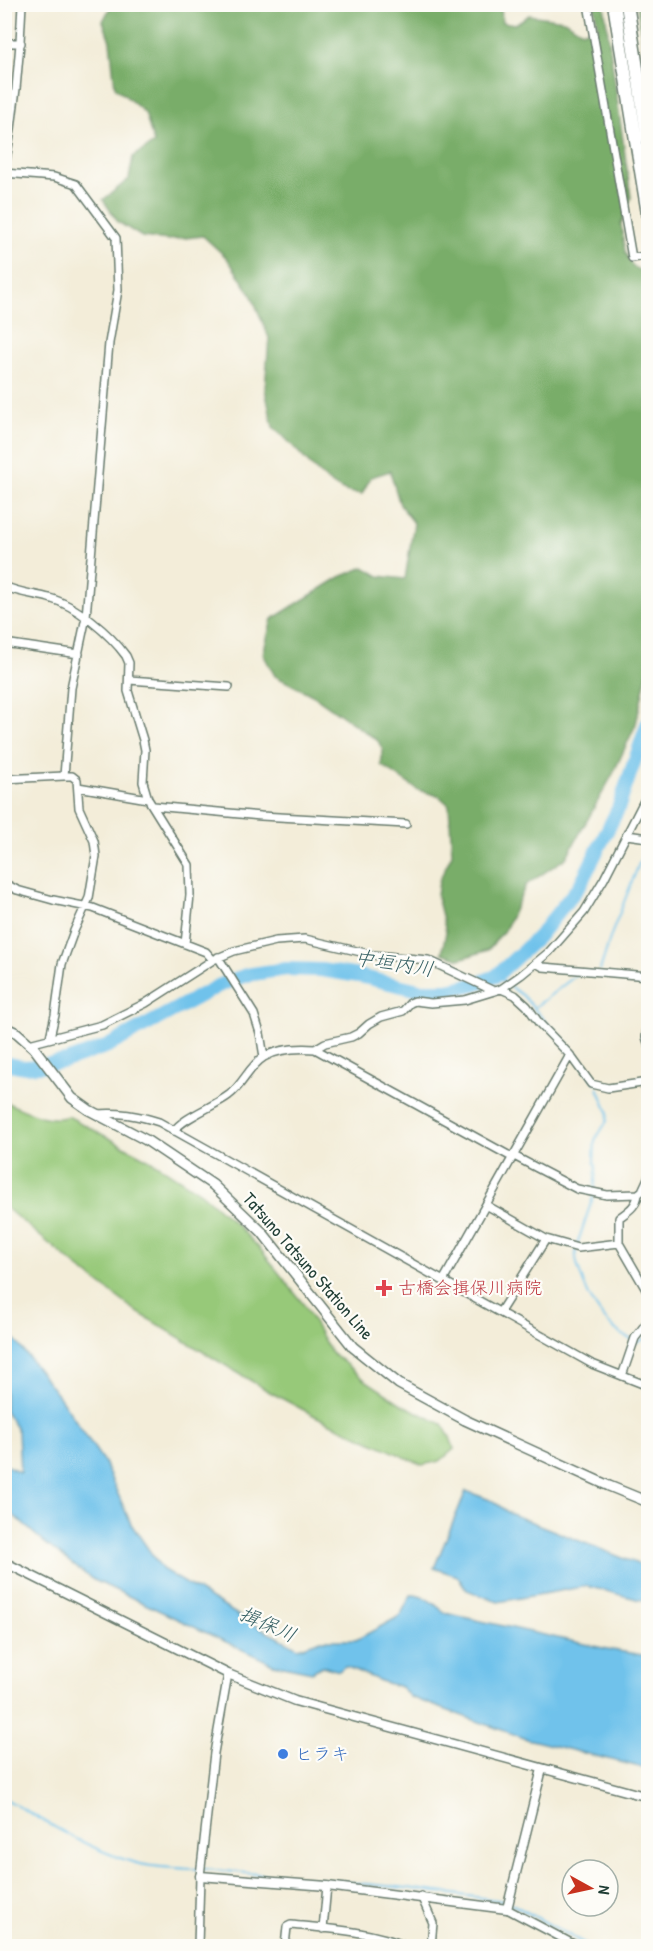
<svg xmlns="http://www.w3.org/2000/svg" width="653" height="1951" font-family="'Patrick Hand','Klee One',sans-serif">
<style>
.green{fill:#97c979;stroke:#5b8356;stroke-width:1.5}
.forest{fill:#79ad69;stroke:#4c754e;stroke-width:1.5}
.water{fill:#6fc2eb;stroke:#478090;stroke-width:1.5}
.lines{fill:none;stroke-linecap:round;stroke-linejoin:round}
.stream{stroke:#6fc2eb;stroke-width:2}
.river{stroke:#6fc2eb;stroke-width:14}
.minor-casing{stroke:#697b6e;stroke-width:10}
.tertiary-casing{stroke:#697b6e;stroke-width:11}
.secondary-casing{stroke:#697b6e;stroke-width:12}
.motorway-casing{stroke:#697b6e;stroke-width:15}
.minor{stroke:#fff;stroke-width:7}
.tertiary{stroke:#fff;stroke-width:8}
.secondary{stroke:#fff;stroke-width:9}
.motorway{stroke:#fff;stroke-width:12}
.health-dot{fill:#e0444e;stroke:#fdfcf7;stroke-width:2}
.shop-dot{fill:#3f7fe0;stroke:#fdfcf7;stroke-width:2}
.labels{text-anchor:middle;stroke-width:4.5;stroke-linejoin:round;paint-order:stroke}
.street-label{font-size:18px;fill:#1f3d34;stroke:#fdfcf7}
.health-label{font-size:18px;fill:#be3a42;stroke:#fdfcf7;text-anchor:start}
.shop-label{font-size:18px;fill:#366cbe;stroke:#fdfcf7;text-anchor:start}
.water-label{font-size:20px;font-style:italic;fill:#335e62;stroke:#fdfcf7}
</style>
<rect width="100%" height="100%" fill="#fdfcf7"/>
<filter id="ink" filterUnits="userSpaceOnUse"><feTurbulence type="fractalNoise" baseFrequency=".0167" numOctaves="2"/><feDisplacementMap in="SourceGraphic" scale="12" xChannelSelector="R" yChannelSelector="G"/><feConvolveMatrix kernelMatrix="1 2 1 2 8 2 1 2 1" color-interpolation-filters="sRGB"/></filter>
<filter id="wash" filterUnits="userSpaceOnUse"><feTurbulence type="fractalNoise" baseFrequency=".008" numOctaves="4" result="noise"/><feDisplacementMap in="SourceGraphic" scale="24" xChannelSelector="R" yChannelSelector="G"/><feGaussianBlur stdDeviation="1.35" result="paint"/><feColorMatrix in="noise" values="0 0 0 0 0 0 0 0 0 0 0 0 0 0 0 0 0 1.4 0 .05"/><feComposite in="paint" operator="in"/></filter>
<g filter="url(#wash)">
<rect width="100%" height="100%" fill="#f3edd9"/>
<path class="green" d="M5,1102C23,1109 48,1124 68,1116L150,1160L201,1193L238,1226L261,1250L304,1305L330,1351L365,1380L403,1405L442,1424L450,1437L454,1449L440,1461L422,1465L315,1416L268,1391L137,1312L75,1265L5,1207Z"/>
<path class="forest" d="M112,4H501L502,22L515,24L529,15L564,20L582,31L598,29L594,5H604L631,198L621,224L625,252L633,267L647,274L648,282V351L647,361L648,376V669L636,724L613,774L566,858L526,885L506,928L488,950L460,959L442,953L446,932L437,896L439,881L452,854L449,805L439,796L418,790L381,765L383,750L378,741L314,696L275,676L263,654L272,619L340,577L364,567L379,576L405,579L414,523L400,505L390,471L371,477L362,494C356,493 349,493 343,490C315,477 297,446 273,427L265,389L269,338L251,294L227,258L203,236L168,240L142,237L118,222L103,200L129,179L133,157L154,143L145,113L115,87L110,41L103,21Z
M637,5H648V76L638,14Z"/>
<path class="water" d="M5,1323L15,1340L58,1395L104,1462L131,1524L162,1569L246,1620L298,1648L321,1640H356L400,1616L411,1595C425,1595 435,1604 445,1613L612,1650L648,1656V1769L527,1739L410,1697L401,1687L383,1682L345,1666L339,1671L322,1666L312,1672L273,1664L92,1579L46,1544L5,1508V1465L20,1472L18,1431L5,1411Z
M466,1491L493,1501L509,1513L648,1568V1602L587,1586L498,1602L467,1590L457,1576L434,1568Z"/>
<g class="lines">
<path class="stream" d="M600,970L611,935L648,841
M496,976L523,996L550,1027L563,1039L596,1083
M534,1008L579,973
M577,1245L594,1194L596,1168L594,1161L595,1140L607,1121L608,1112L598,1088
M576,1250C575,1258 577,1265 580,1273C589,1302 608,1332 638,1342L648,1337
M4,1798C44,1821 85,1847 129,1861C151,1868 175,1868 198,1869
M204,1869L408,1888L505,1901
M510,1903L589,1946"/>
<path class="river" d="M4,1063L24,1067L39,1066L66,1061L108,1046L218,986L246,975L286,969L321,970L359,976L419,990H447L475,984L496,976L538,937L580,885L618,809L648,722"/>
</g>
</g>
<g filter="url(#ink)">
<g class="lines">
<defs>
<path id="minor" d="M588,4L632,258L646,256
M4,43H21
M4,173L54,177L76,184L116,238L118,290L109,343L86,617L71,688L64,776H72L77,780L79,808L94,841L96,856L89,898L74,931L62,964L55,1015L50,1037
M4,173C14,117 20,61 22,4
M4,586C19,593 34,594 49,598C76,605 110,634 126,656L129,663L128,691L143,740L145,750L143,782L148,799L189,865L190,895L185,944
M4,643L79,654
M129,680L229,687
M4,779L64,776
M78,787L148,799
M154,806L261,816L406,824
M627,835L648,838
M4,883L17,890L53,900L93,908L206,952L213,960
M218,957L254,1014L260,1033L264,1057
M536,963L543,967L648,976
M501,989L515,995L527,1006L539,1023L570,1055L591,1084L608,1088L648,1082
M648,1021L646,1037L648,1043
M29,1044L102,1025L146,1003L213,960L234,951L276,941L305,939L374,955L428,960L494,991
M315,1049L325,1043L351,1037L359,1033L369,1024L381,1017L403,1011L410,1003L415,1001L431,1003L465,1000L501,989L521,975L549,952L584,912L604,879L648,793
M96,1114C119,1112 137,1115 159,1122L592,1364L648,1386
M174,1131C182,1118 215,1106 229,1095C243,1085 249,1066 264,1057C278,1049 300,1048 315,1049L508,1155L516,1157L577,1189L607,1195L638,1194L642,1191L648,1178
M486,1205L546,1239
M619,1243V1218C628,1211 637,1206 638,1194
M443,1281L570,1055
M500,1312L546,1239L578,1248L619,1243L648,1293
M622,1376L635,1338L648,1321
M421,1896L433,1923L431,1946
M507,1909L577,1946
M323,1929L327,1886
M198,1946L200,1876L214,1753L228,1674
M285,1946L287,1927L291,1925C330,1929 371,1931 406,1946
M366,1946L367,1935"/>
<path id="tertiary" d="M4,1562L228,1674L295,1701L648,1797
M200,1876L327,1886L507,1909L542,1769"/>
<path id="secondary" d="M4,1027L17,1033L34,1048L72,1098L89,1110L146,1140L213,1185L262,1232L353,1347L399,1384L465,1420L609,1486L648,1502"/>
<path id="motorway" d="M614,4L648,214
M627,4L648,139"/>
</defs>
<use href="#minor" class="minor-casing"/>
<use href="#tertiary" class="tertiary-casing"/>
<use href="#secondary" class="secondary-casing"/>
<use href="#motorway" class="motorway-casing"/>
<use href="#minor" class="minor"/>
<use href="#tertiary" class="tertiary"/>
<use href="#secondary" class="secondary"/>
<use href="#motorway" class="motorway"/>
</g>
</g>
<path class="health-dot" d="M381 1279h6v6h6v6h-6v6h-6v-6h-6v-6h6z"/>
<circle class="shop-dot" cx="283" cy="1754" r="6"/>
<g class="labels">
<g class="street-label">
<text transform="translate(308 1266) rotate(49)" y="6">Tatsuno Tatsuno Station Line</text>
</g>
<g class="health-label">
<text x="398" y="1294">古橋会揖保川病院</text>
</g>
<g class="shop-label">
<text x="295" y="1760">ヒラキ</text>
</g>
<g class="water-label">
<text transform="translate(394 963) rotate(9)" y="7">中垣内川</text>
<text transform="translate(268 1624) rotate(24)" y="7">揖保川</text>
</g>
</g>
<rect width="653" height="1951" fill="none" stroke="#fdfcf7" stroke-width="24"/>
<g transform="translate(590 1888) rotate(98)"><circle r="28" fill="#fdfcf7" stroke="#a4b0a9" stroke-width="1.5"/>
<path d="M0-4.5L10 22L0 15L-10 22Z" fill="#c8321e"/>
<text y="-9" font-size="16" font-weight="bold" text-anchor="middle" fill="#1f3d34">N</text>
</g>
</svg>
